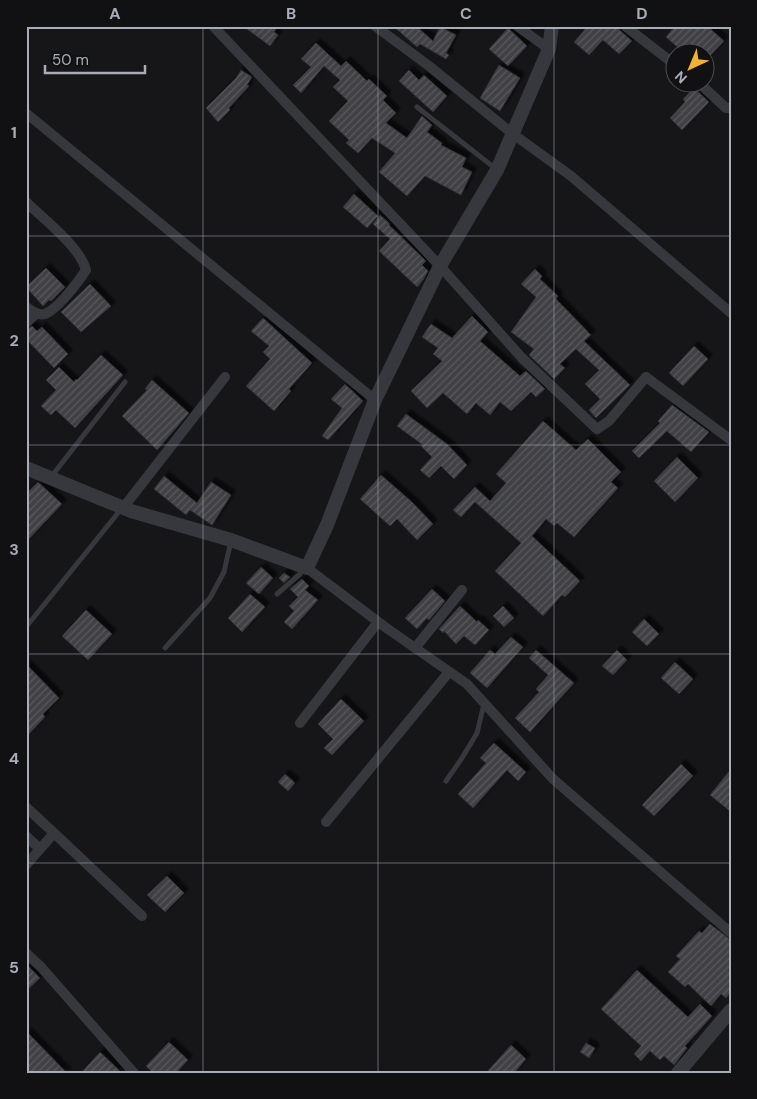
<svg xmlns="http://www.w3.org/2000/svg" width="757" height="1099" font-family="'DM Sans',sans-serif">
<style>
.building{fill:url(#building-hatch);stroke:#303034;filter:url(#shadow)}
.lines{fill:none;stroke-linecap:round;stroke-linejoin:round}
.service{stroke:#37383d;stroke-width:5}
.minor{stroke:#37383d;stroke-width:10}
.tertiary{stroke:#37383d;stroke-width:14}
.grid{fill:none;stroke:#a8adb8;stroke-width:1;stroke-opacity:0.55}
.neatline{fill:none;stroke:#a8adb8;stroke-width:2}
.grid-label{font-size:16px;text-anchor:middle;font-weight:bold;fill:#a8adb8}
</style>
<defs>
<pattern id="building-hatch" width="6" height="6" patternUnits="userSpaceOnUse" patternTransform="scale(1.25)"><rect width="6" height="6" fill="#404145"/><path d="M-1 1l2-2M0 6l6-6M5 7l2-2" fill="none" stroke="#595a5e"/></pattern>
<filter id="shadow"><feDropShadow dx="4.5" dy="-4.5" stdDeviation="1" flood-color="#0009"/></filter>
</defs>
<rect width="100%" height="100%" fill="#161618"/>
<path class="building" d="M243,26H278L274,32L278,35L270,46Z
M393,26H416L433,41L440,27L456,35L446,53L449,55L446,59L420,44L417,47Z
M588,26H615L632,41L619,54L603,40L589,55L574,42Z
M675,26H707L724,41L704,62V52H683L666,37Z
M508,28L527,46L508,66L489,49Z
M316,43L341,66L346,61L367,81L369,79L387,96L383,100L396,113L386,123L407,138L422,116L432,125L427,132L442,143L441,145L466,158L462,167L472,172L461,195L425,176L407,196L379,172L395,153L372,138L358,153L346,143L349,140L329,121L348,101L333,87L340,80L324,66L301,93L293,85L311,67L301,59Z
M499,65L520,78L500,111L480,98Z
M241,70L252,77L247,85L249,86L229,108L230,110L218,122L206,108L236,78Z
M409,70L419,80L424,75L447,96L433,112L399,81Z
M694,88L709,102L682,130L670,118L685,102L683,99Z
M354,194L378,216L367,228L343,207Z
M380,215L390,224L389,225L426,261L422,265L428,271L423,280L417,287L379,251L390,239L373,224Z
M46,268L65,287L51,301L49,300L43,306L26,287Z
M535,269L542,276L540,279L558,296L556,299L591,335L584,341L630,385L596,418L589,410L600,399L585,384L599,370L576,349L560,364L565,368L554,379L529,355L534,349L511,332L536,297L521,284Z
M90,284L111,306L81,332L61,312Z
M472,316L488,332L480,341L520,376L526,371L545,389L536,397L531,392L511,411L500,402L490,415L476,403L467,414L443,393L427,408L411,391L442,361L433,354L438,348L422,337L431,324L452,338Z
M263,318L312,363L289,389L291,391L274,411L246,386L270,359L263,352L269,346L251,331Z
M32,326L37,331L42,327L68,354L54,368L26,339V330Z
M694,346L708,359L683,386L669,373Z
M101,355L123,375L75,428L56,410L51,415L41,406L56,390L46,380L59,367L74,382L76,379L77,380Z
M152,380L189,413L157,450L122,416L147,390L145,389Z
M345,384L363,401L328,440L322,436L342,408L331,399Z
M672,405L709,432L691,452L667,431L639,458L632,451L660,423L658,421Z
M406,414L447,444L467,465L454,479L441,466L429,478L420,470L432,457L421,446L423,445L397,426Z
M543,421L576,450L588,439L621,472L611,482L618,488L574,537L557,523L554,526L546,519L532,536L580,581L565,597L562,595L543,616L495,571L521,543L475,502L461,517L453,510L475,487L490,501L506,483L496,474Z
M677,457L698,478L675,502L654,481Z
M381,475L412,502L433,524L417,540L397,519L390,526L360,499Z
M164,476L197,503L211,482L231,495L212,525L190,510L186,515L154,489Z
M38,482L62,504L26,542V494Z
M261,567L273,578L259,594L246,583Z
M284,573L290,577L284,583L279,578Z
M302,579L309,586L305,590L318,600L292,629L284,622L294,611L289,606L298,597L290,589Z
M432,589L445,601L429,620L427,618L417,629L405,618Z
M250,594L265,607L242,632L228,618Z
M460,606L477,622L478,620L489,630L475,645L464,636L456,644L444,631L443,633L439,629Z
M503,606L514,618L504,627L493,616Z
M86,610L112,634L88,660L62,636Z
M644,619L659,634L647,646L632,632Z
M511,637L523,647L487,688L470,673L490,650L495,654Z
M536,650L574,683L530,732L515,718L539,692L536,689L548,675L529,658Z
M617,650L627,660L613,675L602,666Z
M675,662L693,679L679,694L661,678Z
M26,664L59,698L43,714L45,717L26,737Z
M341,699L364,721L332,755L324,748L333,739L318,724Z
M494,743L526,772L518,781L507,770L473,808L458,794L486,763L480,758Z
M681,764L693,776L654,816L642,805Z
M731,769V812L710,795Z
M285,774L295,783L288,791L278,782Z
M167,876L184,893L165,912L147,895Z
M710,924L731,940V992L726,998L721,994L711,1006L688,984L685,987L668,972L680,959L676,956L699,931L702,933Z
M26,964L40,978L26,991Z
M637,970L688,1017L700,1004L712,1016L685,1046L687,1048L674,1065L664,1056L660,1060L650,1051L641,1061L634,1054L641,1046L601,1009Z
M26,1031L67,1073H26Z
M169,1042L188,1060L176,1073H153L146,1066Z
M586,1043L595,1048L589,1058L580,1052Z
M511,1045L526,1059L514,1073H486Z
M100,1052L122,1073H81Z"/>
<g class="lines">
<path class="service" d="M417,107L496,169
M51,477L125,382
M277,594L300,574L301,568
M26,627L122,508
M165,648L210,598L224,572L231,541
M446,781L462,758L477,733L484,704"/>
<path class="minor" d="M213,26L440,266L522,358L597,429L609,421L646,377L731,440
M375,26L429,66L513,134L571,176L731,313
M517,26L549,49
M625,26L674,64
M698,82L726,108H731
M26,113L375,400
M26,202C44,219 80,247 86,270C79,281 58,309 45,314C38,316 32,311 26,307
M26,323L36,314
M123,508L225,377
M307,568L385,627L467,684L553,779L731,933
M415,648L462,590
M300,723L378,622
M26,807L54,833
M326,822L449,672
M26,836L40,849
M26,865L54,833L142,916
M26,953L41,967L134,1073"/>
<path class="tertiary" d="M26,468L131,511L231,540L307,568L327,525L375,400L440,266L497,170L549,49L552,26
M678,1073L731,1010"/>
</g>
<path class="grid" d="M203,26V1073M378,26V1073M554,26V1073M26,236H731M26,445H731M26,654H731M26,863H731"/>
<rect width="757" height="1099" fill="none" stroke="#111113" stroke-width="55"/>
<g transform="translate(690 68) rotate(224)"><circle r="24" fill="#111113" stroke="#4d4f55"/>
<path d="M0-4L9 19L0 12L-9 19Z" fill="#f2b134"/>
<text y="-8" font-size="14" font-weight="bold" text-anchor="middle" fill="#a8adb8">N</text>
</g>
<path d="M45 65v8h100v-8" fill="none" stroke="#a8adb8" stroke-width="2.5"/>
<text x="52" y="65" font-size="15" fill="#a8adb8" stroke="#111113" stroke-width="4" paint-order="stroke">50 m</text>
<rect x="28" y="28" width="702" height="1044" class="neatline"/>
<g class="grid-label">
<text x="115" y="19">A</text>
<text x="291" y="19">B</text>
<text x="466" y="19">C</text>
<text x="642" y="19">D</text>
<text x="14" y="138">1</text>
<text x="14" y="346">2</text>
<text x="14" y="555">3</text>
<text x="14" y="764">4</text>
<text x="14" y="973">5</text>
</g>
</svg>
